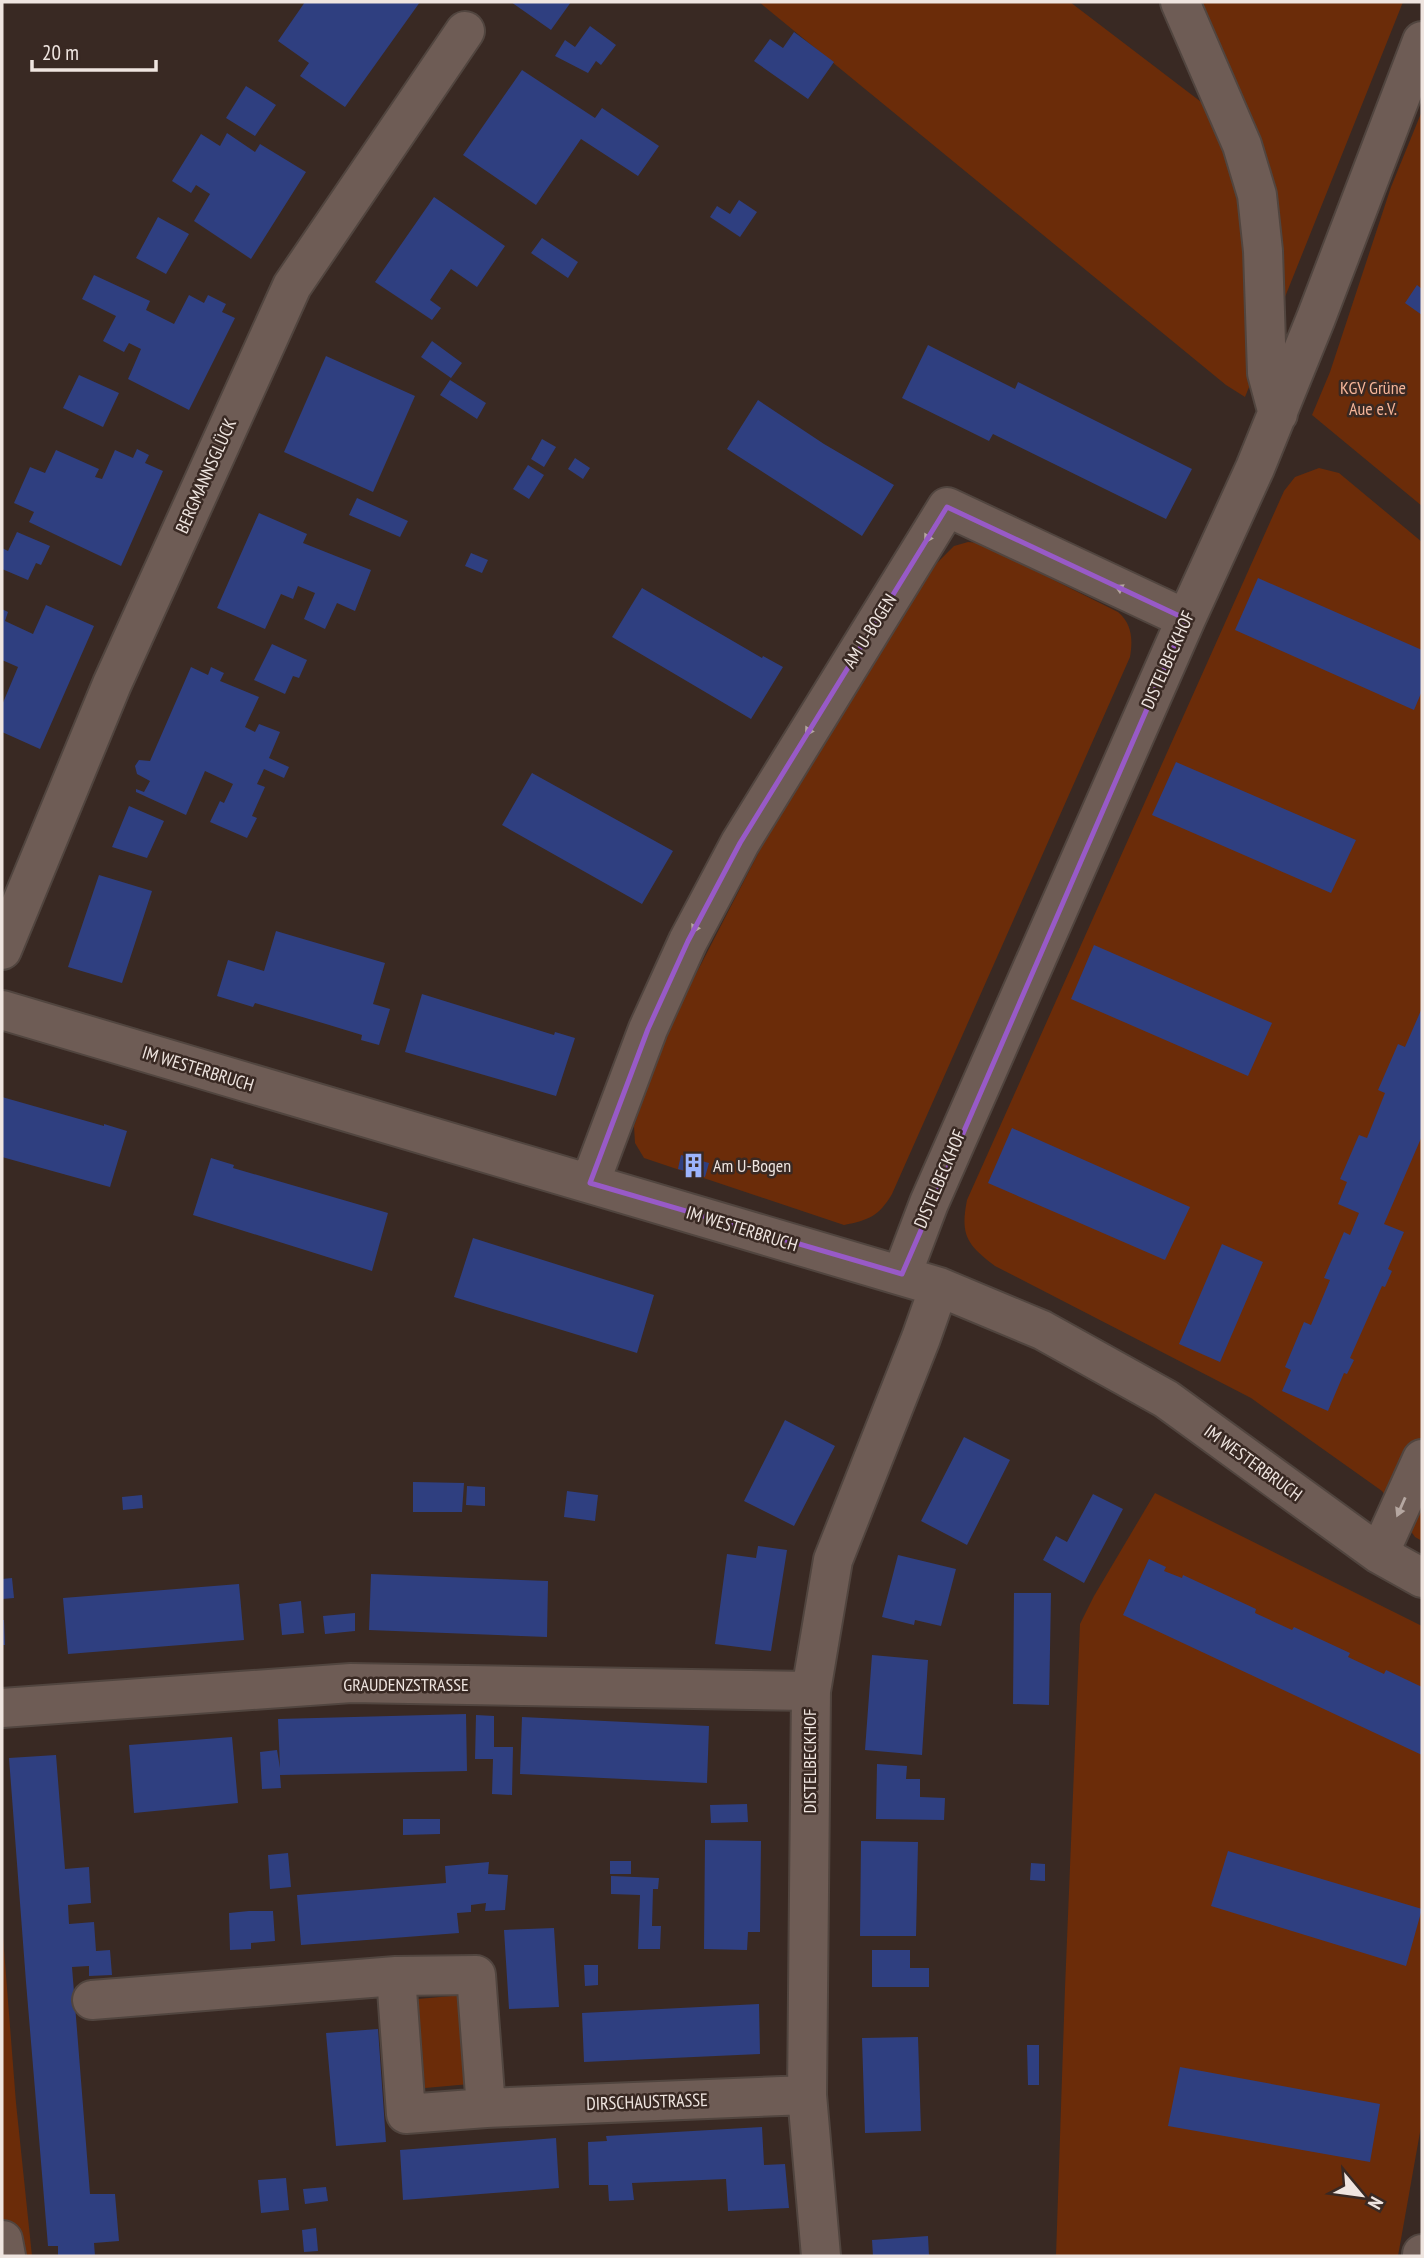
<svg xmlns="http://www.w3.org/2000/svg" width="1424" height="2258" font-family="'PT Sans Narrow',sans-serif">
<style>
.green{fill:#6b2c09}
.building{fill:#2f3f80}
.lines{fill:none;stroke-linecap:round;stroke-linejoin:round}
.minor-casing{stroke:#51453f;stroke-width:42}
.minor{stroke:#6e5c55;stroke-width:38}
.oneway{fill:#b5a7a1}
.marked{fill:none;stroke:#985ac7;stroke-width:5;stroke-linejoin:round}
.labels{text-anchor:middle;stroke-width:5;stroke-linejoin:round;paint-order:stroke}
.park-label{font-size:18px;fill:#f5b599;stroke:#392923}
.street-label{font-size:18px;fill:#efe5e0;stroke:#392923}
.poi-label{font-size:18px;fill:#efe5e0;stroke:#392923;text-anchor:start}
</style>
<rect width="100%" height="100%" fill="#392923"/>
<path class="green" d="M759,2H1070L1251,140L1199,2H1403L1245,397L1226,385Z
M1422,111V506L1312,415L1330,372L1391,187Z
M1319,468L1339,473L1422,542V1541L1415,1537L1382,1491L1251,1398L995,1266C967,1245 960,1235 967,1200L1284,491L1295,477Z
M968,542L979,543L1118,612C1132,624 1133,639 1130,657L892,1194C879,1216 869,1220 844,1225L644,1158L635,1143L634,1126L656,1064L681,1003L780,811L852,692L937,563L954,546Z
M1155,1493L1422,1626V2121L1398,2256H1056L1065,1988L1080,1624L1094,1596Z
M2,1924L16,2103L32,2256H2Z
M463,1995L470,2084L425,2088L418,1999Z"/>
<path class="building" d="M305,2H420L345,107L300,76L309,63L278,41Z
M511,2H571L551,30Z
M590,26L616,45L601,65L596,61L588,73L555,56L565,40L575,47Z
M794,32L834,62L808,99L754,61L770,39L783,48Z
M522,70L595,118L602,108L659,146L638,176L581,139L536,205L463,155Z
M246,86L276,105L255,136L226,118Z
M227,133L255,152L260,144L306,172L251,259L194,221L210,194L196,185L191,193L172,181L201,134L220,146Z
M434,197L505,246L477,287L451,269L430,300L441,308L432,320L375,282Z
M739,200L757,212L740,237L710,217L717,206L730,214Z
M158,217L189,234L166,274L136,258Z
M542,238L578,262L568,278L531,253Z
M94,275L150,301L146,310L174,324L189,295L204,303L208,295L226,304L222,312L235,318L189,410L128,379L141,349L129,343L124,352L103,341L116,316L82,299Z
M1417,285L1422,289V315L1405,303Z
M432,341L462,363L451,378L421,357Z
M928,345L1015,389L1018,382L1192,469L1166,519L993,434L989,441L902,398Z
M326,356L415,396L373,492L284,452Z
M79,375L119,393L103,427L63,408Z
M450,380L486,403L477,419L440,395Z
M758,400L824,444L894,485L862,536L727,449Z
M542,439L556,447L544,467L531,459Z
M137,449L149,455L145,463L163,471L121,566L29,522L34,512L14,503L30,467L45,473L56,450L99,469L95,477L102,479L115,450L133,458Z
M575,458L590,468L583,479L568,469Z
M528,465L544,475L529,499L513,489Z
M357,498L408,521L400,537L349,515Z
M259,513L307,534L303,543L371,570L355,611L337,603L325,629L304,619L315,593L298,586L293,599L281,594L265,629L217,608Z
M17,532L50,546L41,565L36,563L28,580L2,569V548L8,551Z
M471,553L488,560L482,573L465,566Z
M1258,578L1422,650V691L1414,710L1235,630Z
M642,588L762,658L763,656L783,667L751,719L612,637Z
M46,605L94,626L40,749L2,732V705L18,667L2,660V609L8,612L5,621L33,634Z
M272,644L307,660L299,678L293,676L285,694L254,680Z
M191,667L208,675L211,667L224,673L220,681L259,697L245,727L255,732L259,724L280,732L269,758L289,767L284,778L264,769L257,784L265,787L252,816L257,818L247,838L210,822L220,801L224,803L233,784L205,771L186,815L136,792V789L144,792L150,781L137,774L135,766L139,760L150,761Z
M1176,762L1356,840L1331,893L1152,815Z
M532,773L673,851L642,904L502,825Z
M129,806L164,821L147,858L112,847Z
M99,875L152,891L122,983L68,967Z
M276,931L385,963L373,1004L390,1009L379,1045L361,1040L362,1035L326,1024L255,1003L253,1007L217,996L228,960L264,971Z
M1094,945L1272,1023L1248,1076L1071,999Z
M422,994L554,1035L555,1032L575,1038L556,1096L405,1052Z
M1422,1008V1136L1384,1224L1404,1232L1388,1269L1392,1271L1385,1287L1382,1286L1350,1358L1354,1360L1347,1374L1344,1373L1328,1411L1282,1391L1291,1370L1285,1367L1304,1322L1311,1325L1330,1280L1324,1278L1344,1232L1350,1235L1359,1213L1338,1204L1347,1182L1340,1179L1359,1135L1367,1138L1385,1093L1378,1090L1398,1044L1405,1047Z
M2,1097L104,1126V1124L127,1131L110,1187L2,1157Z
M1012,1128L1190,1207L1165,1260L988,1183Z
M681,1155L709,1163L705,1177L678,1169Z
M211,1158L234,1165L233,1168L388,1213L372,1271L193,1215Z
M473,1238L654,1295L637,1353L454,1297Z
M1222,1244L1263,1262L1220,1362L1179,1344Z
M785,1420L835,1446L794,1526L744,1501Z
M964,1437L1010,1460L967,1545L921,1521Z
M413,1482L464,1483L462,1512H413Z
M467,1486L485,1487V1506L466,1505Z
M567,1491L598,1495L595,1521L564,1517Z
M1093,1494L1123,1509L1084,1583L1043,1560L1056,1536L1067,1542Z
M142,1495L143,1508L123,1510L122,1497Z
M758,1546L787,1550L771,1651L715,1644L727,1554L756,1558Z
M898,1555L956,1569L941,1626L915,1620L914,1625L882,1617Z
M1149,1559L1166,1567L1164,1571L1182,1578L1183,1575L1256,1609L1255,1613L1292,1630L1294,1627L1350,1653L1348,1657L1384,1674L1386,1670L1422,1687V1755L1123,1615Z
M371,1574L548,1581L547,1637L369,1630Z
M12,1578L14,1598L2,1599V1579Z
M239,1584L244,1640L68,1654L63,1598Z
M1014,1593H1051L1049,1705L1013,1704Z
M301,1601L304,1633L282,1635L279,1604Z
M355,1613V1631L325,1634L323,1616Z
M2,1620H4L5,1645H2Z
M872,1655L928,1660L922,1755L865,1750Z
M466,1714L467,1771L280,1775L281,1788L262,1789L260,1752L277,1750L280,1768L278,1719Z
M476,1715L494,1716V1747H513L512,1795L492,1794L493,1759H475Z
M522,1717L709,1726L707,1783L520,1774Z
M232,1737L238,1803L134,1813L129,1745Z
M56,1755L65,1869L89,1867L91,1903L68,1905L69,1924L94,1922L96,1951L110,1950L112,1975L89,1976V1966L72,1967L90,2194H115L119,2241L94,2243L95,2256H58V2246H48L26,1982L9,1758Z
M877,1764L907,1766L906,1779H920V1797L945,1798L944,1820L876,1819Z
M747,1804L748,1822L711,1823L710,1805Z
M403,1819H440V1834L403,1835Z
M705,1840L761,1841L760,1932H748L747,1950L704,1949Z
M861,1841L918,1842L916,1936H860Z
M1228,1851L1422,1909L1406,1966L1211,1906Z
M288,1853L291,1887L270,1889L268,1855Z
M610,1861H631V1874H610Z
M489,1862L488,1874L508,1875L505,1910L485,1911L486,1903L471,1905V1912L457,1913L459,1933L301,1945L297,1895L446,1883L445,1866Z
M1031,1863L1045,1864V1881L1030,1880Z
M611,1876L659,1878L658,1889H653L652,1926H661L660,1949H638L640,1895L611,1894Z
M249,1911H273L275,1941L251,1943V1949L230,1950L229,1913Z
M554,1928L559,2007L509,2009L504,1930Z
M872,1950H910V1968H929V1987H872Z
M584,1965H598V1985L585,1986Z
M759,2004L760,2054L584,2062L582,2013Z
M378,2029L386,2142L336,2146L326,2033Z
M918,2037L921,2131L865,2133L862,2038Z
M1027,2045H1039V2085H1028Z
M1180,2067L1380,2104L1370,2162L1168,2126Z
M762,2127L764,2165L785,2164L789,2208L728,2211L726,2179L632,2183L634,2200L609,2201L608,2185H589L588,2142L607,2141L606,2136Z
M556,2138L559,2188L403,2200L400,2150Z
M286,2178L289,2210L261,2213L258,2180Z
M326,2187L328,2201L305,2204L303,2189Z
M316,2228L318,2251L304,2252L302,2230Z
M928,2236L929,2256H873L872,2240Z"/>
<g class="lines">
<defs>
<path id="minor" d="M1180,2L1242,145L1257,195L1263,251L1267,373L1278,414
M2,950L112,684L292,286L465,31
M2,1010L939,1287L1042,1330L1166,1399L1379,1554L1422,1578
M590,1183L648,1029L688,941L740,843L947,507L1186,619
M902,1274L929,1203L1186,619L1255,468L1316,318L1422,41
M1379,1554L1422,1459
M2,1708L351,1683L811,1691
M396,1976L406,2114L486,2108
M92,2000L396,1976L476,1975L486,2108L807,2095
M3,2240L6,2256
M821,2256L807,2095L811,1691L833,1560L921,1338L939,1287
M1422,2256V2254"/>
</defs>
<use href="#minor" class="minor-casing"/>
<use href="#minor" class="minor"/>
</g>
<defs><path id="oneway-solid" d="M-6-.8H1V-3.2L6.5 0L1 3.2V.8H-6Z" transform="scale(1.75)"/></defs>
<g class="oneway">
<use href="#oneway-solid" transform="translate(930 534) rotate(121)"/>
<use href="#oneway-solid" transform="translate(1124 590) rotate(-155)"/>
<use href="#oneway-solid" transform="translate(811 727) rotate(122)"/>
<use href="#oneway-solid" transform="translate(697 924) rotate(118)"/>
<use href="#oneway-solid" transform="translate(1401 1507) rotate(114)"/>
</g>
<path class="marked" d="M947,507L1186,619L902,1274L590,1183L648,1029L688,941L740,843Z"/>
<defs>
<symbol id="building-bare" viewBox="-9 -9 18 18"><path d="M-4-6H4V6H1V3H-1V6H-4ZM-2.5-4.3h1.7v1.8h-1.7ZM.8-4.3h1.7v1.8H.8ZM-2.5-1h1.7V.8h-1.7ZM.8-1h1.7V.8H.8Z" fill="#9cb4fd" stroke="#392923" stroke-width="2.5" paint-order="stroke"/></symbol>
</defs>
<g fill-rule="evenodd">
<use href="#building-bare" x="676" y="1148" width="35" height="35"/>
</g>
<g class="labels">
<g class="park-label">
<text x="1373" y="394">KGV Grüne<tspan x="1373" dy="21">Aue e.V.</tspan></text>
</g>
<g class="street-label">
<text transform="translate(206 476) rotate(-66)" y="6">BERGMANNSGLÜCK</text>
<text transform="translate(870 631) rotate(-58)" y="6">AM U-BOGEN</text>
<text transform="translate(1168 660) rotate(-66)" y="6">DISTELBECKHOF</text>
<text transform="translate(198 1069) rotate(17)" y="6">IM WESTERBRUCH</text>
<text transform="translate(940 1179) rotate(-67)" y="6">DISTELBECKHOF</text>
<text transform="translate(742 1229) rotate(17)" y="6">IM WESTERBRUCH</text>
<text transform="translate(1253 1463) rotate(36)" y="6">IM WESTERBRUCH</text>
<text x="406" y="1691">GRAUDENZSTRASSE</text>
<text transform="translate(810 1761) rotate(-90)" y="6">DISTELBECKHOF</text>
<text transform="translate(647 2102) rotate(-2)" y="6">DIRSCHAUSTRASSE</text>
</g>
<g class="poi-label">
<text x="713" y="1172">Am U-Bogen</text>
</g>
</g>
<rect width="1424" height="2258" fill="none" stroke="#efe5e0" stroke-width="7"/>
<g transform="translate(1361 2195) rotate(119)" stroke="#392923" stroke-width="5" paint-order="stroke">
<path d="M0-5L12 26L0 18L-12 26Z" fill="#efe5e0"/>
<text y="-10" font-size="19" font-weight="bold" text-anchor="middle" fill="#efe5e0">N</text>
</g>
<path d="M32 60v10h124v-10" fill="none" stroke="#efe5e0" stroke-width="3.5"/>
<text x="42" y="60" font-size="21" fill="#efe5e0" stroke="#392923" stroke-width="5" paint-order="stroke">20 m</text>
</svg>
